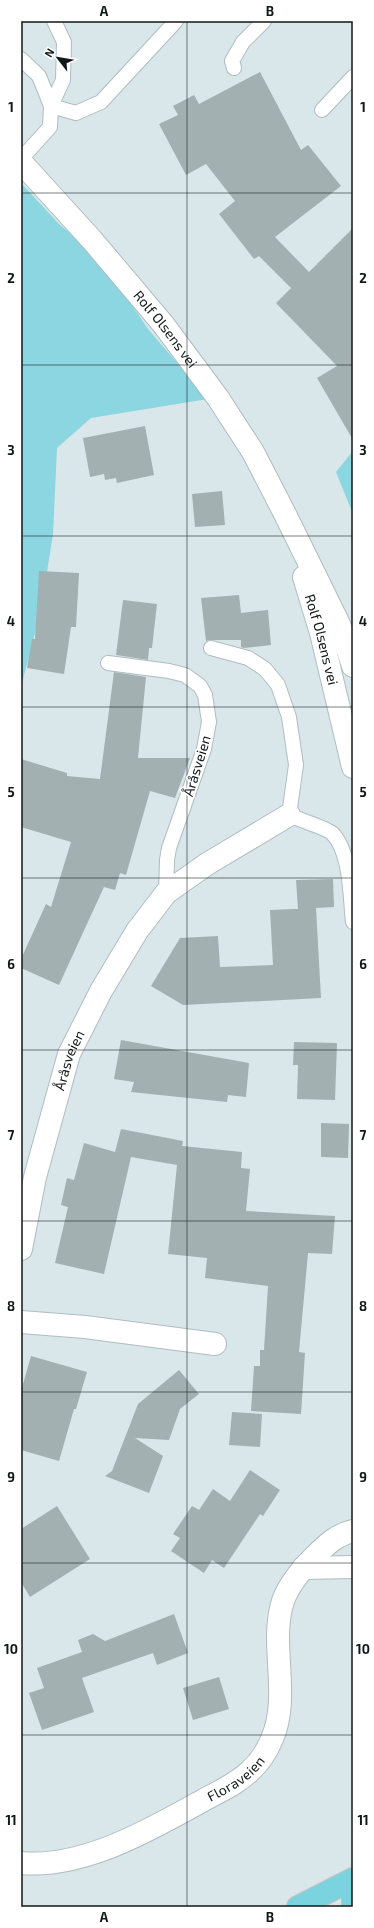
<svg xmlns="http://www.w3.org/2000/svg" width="374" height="1928" font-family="'Exo 2',sans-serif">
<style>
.green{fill:#8bd6e1}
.building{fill:#a2b0b2}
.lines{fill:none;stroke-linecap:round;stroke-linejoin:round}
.service-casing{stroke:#afbdc0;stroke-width:16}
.minor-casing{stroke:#afbdc0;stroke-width:24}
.secondary-casing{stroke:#afbdc0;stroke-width:24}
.trunk-casing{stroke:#c1c3c3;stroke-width:24}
.service{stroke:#fff;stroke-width:14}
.minor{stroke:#fff;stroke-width:22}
.secondary{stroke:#fff;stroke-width:22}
.trunk{stroke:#7cd3e0;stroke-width:22}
.grid{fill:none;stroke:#121717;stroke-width:1;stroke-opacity:0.55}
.labels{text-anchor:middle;stroke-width:3.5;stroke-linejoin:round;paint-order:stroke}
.street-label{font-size:14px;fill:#121717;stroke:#fff}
.neatline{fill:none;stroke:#121717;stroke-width:1.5}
.grid-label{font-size:13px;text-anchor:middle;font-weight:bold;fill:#121717}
</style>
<rect width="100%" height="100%" fill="#d9e7ea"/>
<path class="green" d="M21,183L59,224L86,247L111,274L148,329L208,399L91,418L57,448L53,534L41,610L21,687Z
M352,452L353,453V514L336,472Z"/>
<path class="building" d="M260,72L301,150L308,145L341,186L275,237L309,272L353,228V440L317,378L337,366L276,303L291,288L259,256L254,259L219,214L235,201L206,164L186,175L159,124L178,115L173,106L194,95L199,104Z
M145,426L154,475L117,483L116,478L105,480L104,474L90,477L83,438Z
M222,491L225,525L195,527L192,494Z
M39,571L79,573L76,627H71L64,674L27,668L32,639H35Z
M239,595L241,613L268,610L271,645L244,648L241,647V640H209L206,641L201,598Z
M123,600L157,604L152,648H149L148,660L116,655Z
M114,672L146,677L138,758H190L175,798L150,791L126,875L120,873L115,890L104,887L59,985L21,968V959L46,904L51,907L71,842L21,827V759L67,773V776L100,779Z
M333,879L334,907L298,909L296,880Z
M316,908L321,998L183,1005L151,986L180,938L218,936L220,967L273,965L270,910Z
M121,1040L249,1063L246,1097L228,1095L227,1102L131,1092L134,1082L114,1079Z
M294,1042L337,1043L335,1100L297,1099L298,1065H293Z
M321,1123L349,1124L348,1158L321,1157Z
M121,1129L183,1141L182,1146L242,1152L241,1168L250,1169L246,1211L335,1216L332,1254L308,1253L299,1352L305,1353L301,1414L251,1411L254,1366H260V1350H264L268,1286L205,1278L207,1258L168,1254L177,1165L131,1157L104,1274L55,1263L68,1207L61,1205L67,1178L74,1180L84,1143L115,1152Z
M31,1356L87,1372L76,1409H74L59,1461L21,1450V1391Z
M179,1370L199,1394L180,1409L169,1440L135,1438L163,1456L149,1493L105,1476L112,1471L138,1404Z
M232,1412L262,1414L260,1447L229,1445Z
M250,1470L280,1490L263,1516L260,1514L224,1568L212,1560L204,1573L171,1551L180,1538L173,1534L192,1506L199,1510L213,1489L230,1501Z
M57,1506L90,1559L30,1597L21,1582V1529Z
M174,1614L188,1653L157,1665L153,1653L82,1678L94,1712L42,1730L29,1693L44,1688L37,1668L82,1652L78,1640L93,1634L105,1641Z
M219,1677L229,1709L193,1720L183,1688Z"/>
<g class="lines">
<defs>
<path id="service" d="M54,21L64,42L63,80L51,106L76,113L101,102L176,21
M21,59L39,76L51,106L50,127L21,159
M234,68L232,61L243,42L264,21
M322,110L353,77
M211,648L248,658L265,669L278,685L289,717L296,765L289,815C297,819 326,828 332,833C351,852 350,896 353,922
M108,663L169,671L185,675L200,686L205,695L209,722L204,749L169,848L167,860L166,893"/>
<g id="minor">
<path id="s1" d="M21,1249L35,1177L69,1054L101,991L137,931L166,893L207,864L289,815"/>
<path d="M21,1322L85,1327L215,1344"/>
<path d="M303,1568L353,1567"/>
<path id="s2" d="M21,1863C82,1869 150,1830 202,1801C218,1792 237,1784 250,1771C260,1762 267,1751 272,1739C291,1695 269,1644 283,1601C289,1584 301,1570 314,1557C326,1545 336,1535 353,1531"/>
</g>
<g id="secondary">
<path id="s3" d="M21,162L92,240L163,324L218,398L253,452L285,514L339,624L353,666"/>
<path id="s4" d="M304,577L321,633L353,767"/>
</g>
<path id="trunk" d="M298,1907L353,1879
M353,1907V1891"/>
</defs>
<use href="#service" class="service-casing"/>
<use href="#minor" class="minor-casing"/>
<use href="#secondary" class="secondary-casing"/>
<use href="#trunk" class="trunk-casing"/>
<use href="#service" class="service"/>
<use href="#minor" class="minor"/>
<use href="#secondary" class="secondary"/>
<use href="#trunk" class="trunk"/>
</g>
<path class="grid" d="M187,21V1907M21,193H353M21,365H353M21,536H353M21,707H353M21,878H353M21,1050H353M21,1221H353M21,1392H353M21,1563H353M21,1735H353"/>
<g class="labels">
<g class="street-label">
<text dy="5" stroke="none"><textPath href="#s3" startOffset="221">Rolf Olsens vei</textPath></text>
<text dy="5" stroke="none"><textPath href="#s4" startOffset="65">Rolf Olsens vei</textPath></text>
<text transform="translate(197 766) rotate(-73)" y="5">Åråsveien</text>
<text dy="5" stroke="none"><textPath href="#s1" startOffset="195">Åråsveien</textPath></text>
<text dy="5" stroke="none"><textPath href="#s2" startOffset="235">Floraveien</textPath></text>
</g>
</g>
<rect width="374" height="1928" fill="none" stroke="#ffffff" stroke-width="44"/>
<g transform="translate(58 58) rotate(301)" stroke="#ffffff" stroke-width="3" paint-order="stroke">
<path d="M0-3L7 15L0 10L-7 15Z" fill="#121717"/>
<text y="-6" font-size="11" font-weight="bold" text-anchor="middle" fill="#121717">N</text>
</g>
<rect x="22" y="22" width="330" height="1884" class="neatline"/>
<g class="grid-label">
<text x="104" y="16">A</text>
<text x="270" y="16">B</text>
<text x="11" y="112">1</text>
<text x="363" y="112">1</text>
<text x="11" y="283">2</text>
<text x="363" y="283">2</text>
<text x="11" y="455">3</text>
<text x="363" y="455">3</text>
<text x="11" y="626">4</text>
<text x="363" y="626">4</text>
<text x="11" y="797">5</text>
<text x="363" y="797">5</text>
<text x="11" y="969">6</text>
<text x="363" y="969">6</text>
<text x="11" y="1140">7</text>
<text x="363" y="1140">7</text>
<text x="11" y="1311">8</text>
<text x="363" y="1311">8</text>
<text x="11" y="1482">9</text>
<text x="363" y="1482">9</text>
<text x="11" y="1654">10</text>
<text x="363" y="1654">10</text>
<text x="11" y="1825">11</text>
<text x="363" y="1825">11</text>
<text x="104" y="1922">A</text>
<text x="270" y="1922">B</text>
</g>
</svg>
